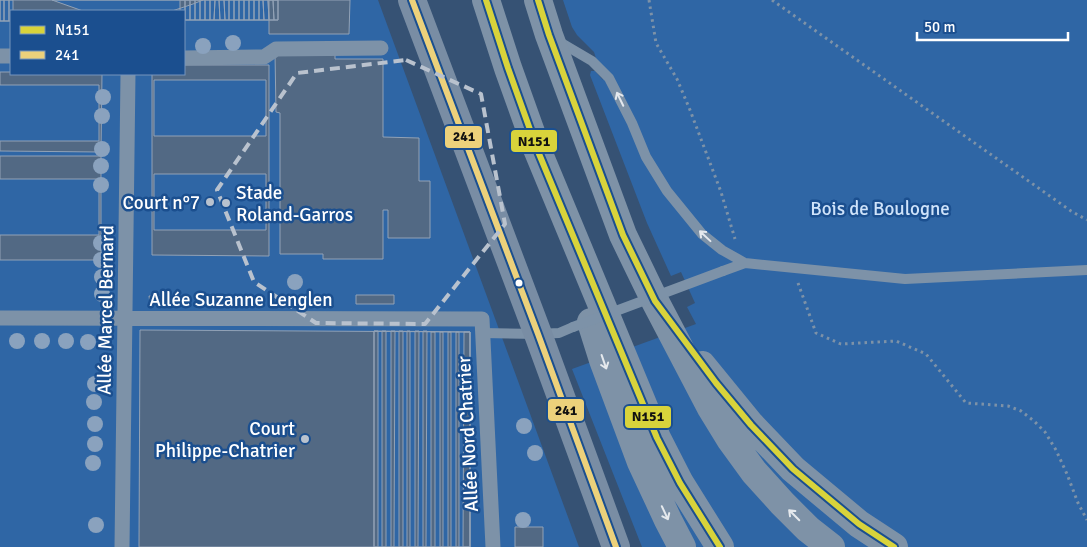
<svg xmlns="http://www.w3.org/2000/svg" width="1087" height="547" font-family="Signika,sans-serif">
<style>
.green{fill:#2f66a5;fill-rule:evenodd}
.building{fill:#526984;stroke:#92a2b6;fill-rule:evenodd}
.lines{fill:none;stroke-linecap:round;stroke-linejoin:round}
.path{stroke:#7d92a8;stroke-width:3;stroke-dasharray:2.5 4;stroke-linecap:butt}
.service{stroke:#7d92a8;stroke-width:10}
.pedestrian{stroke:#7d92a8;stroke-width:15}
.secondary{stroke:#798da4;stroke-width:28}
.motorway{stroke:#7e92a7;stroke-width:28}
.service-bridge{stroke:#7d92a8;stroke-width:10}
.bus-1-casing{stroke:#1b4f8f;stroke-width:10}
.bus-2-casing{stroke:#1b4f8f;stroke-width:10}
.bus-1{stroke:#d8d33b;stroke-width:6}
.bus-2{stroke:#ecd17b;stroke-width:6}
.tree{fill:#8aa2be}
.oneway{stroke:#e5e9ee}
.oneway2{stroke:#e5e9ed}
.marked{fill:none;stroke:#b9c2ce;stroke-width:4;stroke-dasharray:10 6;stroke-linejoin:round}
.poi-dot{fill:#b9c2ce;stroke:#1b4f8f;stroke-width:2}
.bus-dot{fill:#fff;stroke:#1b4f8f;stroke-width:2}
.labels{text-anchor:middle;stroke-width:5;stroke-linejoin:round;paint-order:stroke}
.poi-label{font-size:19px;fill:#fff;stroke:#1b4f8f;text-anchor:end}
.park-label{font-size:19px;fill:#cfe3fa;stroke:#1b4f8f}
.street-label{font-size:19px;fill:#fff;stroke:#1b4f8f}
.line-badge{stroke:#1b4f8f;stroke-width:2}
.pale-badge-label{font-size:14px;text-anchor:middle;font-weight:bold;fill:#111}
</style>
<rect width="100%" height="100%" fill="#365274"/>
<path class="green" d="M0,0H378L579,547H0ZM11,11H184V74H11Z
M563,0H1087V547H642L572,369L696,324L687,307L695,303L681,272L671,276L647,223L590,75L591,71H595L603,80L594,52L577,35L572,27Z"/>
<path class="building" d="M0,0H278V20H184V11H11V21H0Z
M0,0H4V21H0Z
M4,0H9V21H4Z
M9,0H13V11H11V21H9Z
M52,0H203L193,4L172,11H83Z
M180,0H185V20H184V11H180Z
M185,0H190V20H185Z
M190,0H195V20H190Z
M195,0H200V20H195Z
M200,0H205V20H200Z
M205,0H210V20H205Z
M210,0H215L214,20H210Z
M215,0H219L220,20H214Z
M219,0H224L225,20H220Z
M224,0H229V20H225Z
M229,0H234V20H229Z
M234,0H239V20H234Z
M239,0H244V20H239Z
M244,0H249V20H244Z
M249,0H254V20H249Z
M254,0H259V20H254Z
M259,0H263L264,20H259Z
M263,0H268L269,20H264Z
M268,0H273L274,20H269Z
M269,0H350L349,34H269Z
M273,0H278V20H274Z
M275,53L335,54V59H383V137L419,138V181H430V238H388V210H383V259H323V254H280V113L276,112Z
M184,65H269V256L152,255V74H184ZM154,80H266V136H154ZM154,174H266V230H154Z
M0,72H11V74H102L101,152L0,151V141H99V85H0Z
M0,156H101V260H0V235H99V179H0Z
M356,295H394V304H356Z
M149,296H181V303L150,304Z
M230,296H244V303H230Z
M311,296H331L330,304H311Z
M140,330L470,332V547H139Z
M374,331L470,332V547H374Z
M374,331H378V547H374Z
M382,331H386V547H382Z
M391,331H395L394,547H391Z
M399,331H403V547H399Z
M407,331H410V547H407Z
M415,331H419L418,547H415Z
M423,331H427L426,547H423Z
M431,332H435V547H431Z
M440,332H443V547H440Z
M448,332H451V547H448Z
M456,332H459V547H456Z
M464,332H470V547H463Z
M515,527H543V547H515Z"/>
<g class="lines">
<path class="path" d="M649,0L656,43L677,79L690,110L721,192L735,239
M772,0L1071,211L1087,220
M798,283L816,333L841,344L896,341L926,354L966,403L1008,406L1021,411L1034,421L1045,432L1056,450L1067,474L1078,503L1087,520"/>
<path class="service" d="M558,41L592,61L609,78L632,123L646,157L667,191L702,234L722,250L745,263
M723,271L745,263L905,279L1087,270
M482,333L538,334L559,333L573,327"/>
<path class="pedestrian" d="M0,56H11
M184,58L264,57L276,49L381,48
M0,318L482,319L493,547
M122,547L128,74"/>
<path class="secondary" d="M412,0L538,334L616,547"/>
<path class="motorway" d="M486,0L508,68L537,149L657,438L680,483L720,547
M538,0L549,35L623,235L655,301L711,408L730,439L754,472L782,503L808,529L831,547
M591,322L603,360L641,462L668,520L682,547
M702,365L751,425L793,469L859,524L894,547"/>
<path class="service-bridge" d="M573,327L723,271"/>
<defs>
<path id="bus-1" d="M486,0L508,68L537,149L657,438L680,483L720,547
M538,0L549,35L623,235L655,301L716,383L751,425L793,469L859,524L894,547"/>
<path id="bus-2" d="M412,0L538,334L616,547"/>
</defs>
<use href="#bus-1" class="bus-1-casing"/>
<use href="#bus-2" class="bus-2-casing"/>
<use href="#bus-1" class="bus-1"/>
<use href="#bus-2" class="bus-2"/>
</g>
<g class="tree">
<circle cx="233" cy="43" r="8"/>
<circle cx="203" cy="46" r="8"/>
<circle cx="103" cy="97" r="8"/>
<circle cx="102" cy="116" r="8"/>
<circle cx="102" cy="149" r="8"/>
<circle cx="101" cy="166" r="8"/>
<circle cx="101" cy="185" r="8"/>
<circle cx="101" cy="243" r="8"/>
<circle cx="101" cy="260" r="8"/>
<circle cx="102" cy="277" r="8"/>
<circle cx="295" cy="282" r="8"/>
<circle cx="102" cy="294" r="8"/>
<circle cx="17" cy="341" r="8"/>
<circle cx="42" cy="341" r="8"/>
<circle cx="66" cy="341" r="8"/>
<circle cx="88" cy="342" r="8"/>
<circle cx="95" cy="384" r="8"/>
<circle cx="94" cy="402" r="8"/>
<circle cx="95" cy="424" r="8"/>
<circle cx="524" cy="426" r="8"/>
<circle cx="95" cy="444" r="8"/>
<circle cx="535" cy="453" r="8"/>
<circle cx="93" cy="463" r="8"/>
<circle cx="523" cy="520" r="8"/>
<circle cx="96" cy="525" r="8"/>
</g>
<defs><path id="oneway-shaft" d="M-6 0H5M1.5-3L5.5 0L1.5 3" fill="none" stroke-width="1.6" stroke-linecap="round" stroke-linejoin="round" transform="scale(1.25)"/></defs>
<g class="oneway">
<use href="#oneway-shaft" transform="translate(620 99) rotate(-116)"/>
<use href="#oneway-shaft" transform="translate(705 236) rotate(-137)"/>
</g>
<g class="oneway2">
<use href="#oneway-shaft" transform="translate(604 362) rotate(71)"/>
<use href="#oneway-shaft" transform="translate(665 513) rotate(65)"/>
<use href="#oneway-shaft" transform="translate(794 515) rotate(-135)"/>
</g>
<path class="marked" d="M406,60L481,94L505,224L425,324L316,323L254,282L217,190L297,73Z"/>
<g class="poi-dot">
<circle cx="210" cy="202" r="5"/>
<circle cx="226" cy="203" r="5"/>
<circle cx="305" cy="439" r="5"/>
</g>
<circle class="bus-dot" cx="519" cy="283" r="4.5"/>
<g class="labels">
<g class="poi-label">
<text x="236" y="199" text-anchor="start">Stade<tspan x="236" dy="22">Roland-Garros</tspan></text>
<text x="200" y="209">Court n°7</text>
<text x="295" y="435">Court<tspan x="295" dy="22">Philippe-Chatrier</tspan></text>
</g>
<g class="park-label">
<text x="880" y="215">Bois de Boulogne</text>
</g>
<g class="street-label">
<text x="241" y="306">Allée Suzanne Lenglen</text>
<text transform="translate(105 310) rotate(-89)" y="7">Allée Marcel Bernard</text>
<text transform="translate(467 434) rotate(-93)" y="7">Allée Nord Chatrier</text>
</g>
</g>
<g class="line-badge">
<rect x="444" y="125" width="39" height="24" rx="5" fill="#ecd17b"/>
<rect x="510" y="129" width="48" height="24" rx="5" fill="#d8d33b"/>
<rect x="547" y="398" width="38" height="24" rx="5" fill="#ecd17b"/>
<rect x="624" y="405" width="48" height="24" rx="5" fill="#d8d33b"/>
</g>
<g class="pale-badge-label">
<text x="464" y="141">241</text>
<text x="534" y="146">N151</text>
<text x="566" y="415">241</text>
<text x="648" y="421">N151</text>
</g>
<rect x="10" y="10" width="175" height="65" fill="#1b4f8f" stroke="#7695bc"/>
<rect x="20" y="26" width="25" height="8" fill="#d8d33b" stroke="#7695bc"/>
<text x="55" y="35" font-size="15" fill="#ffffff">N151</text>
<rect x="20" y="51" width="25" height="8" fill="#ecd17b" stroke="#7695bc"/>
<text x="55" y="60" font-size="15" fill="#ffffff">241</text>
<path d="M917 32v8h151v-8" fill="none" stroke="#ffffff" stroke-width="2.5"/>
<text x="924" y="32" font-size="15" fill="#ffffff" stroke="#1b4f8f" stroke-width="4" paint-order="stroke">50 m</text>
</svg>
